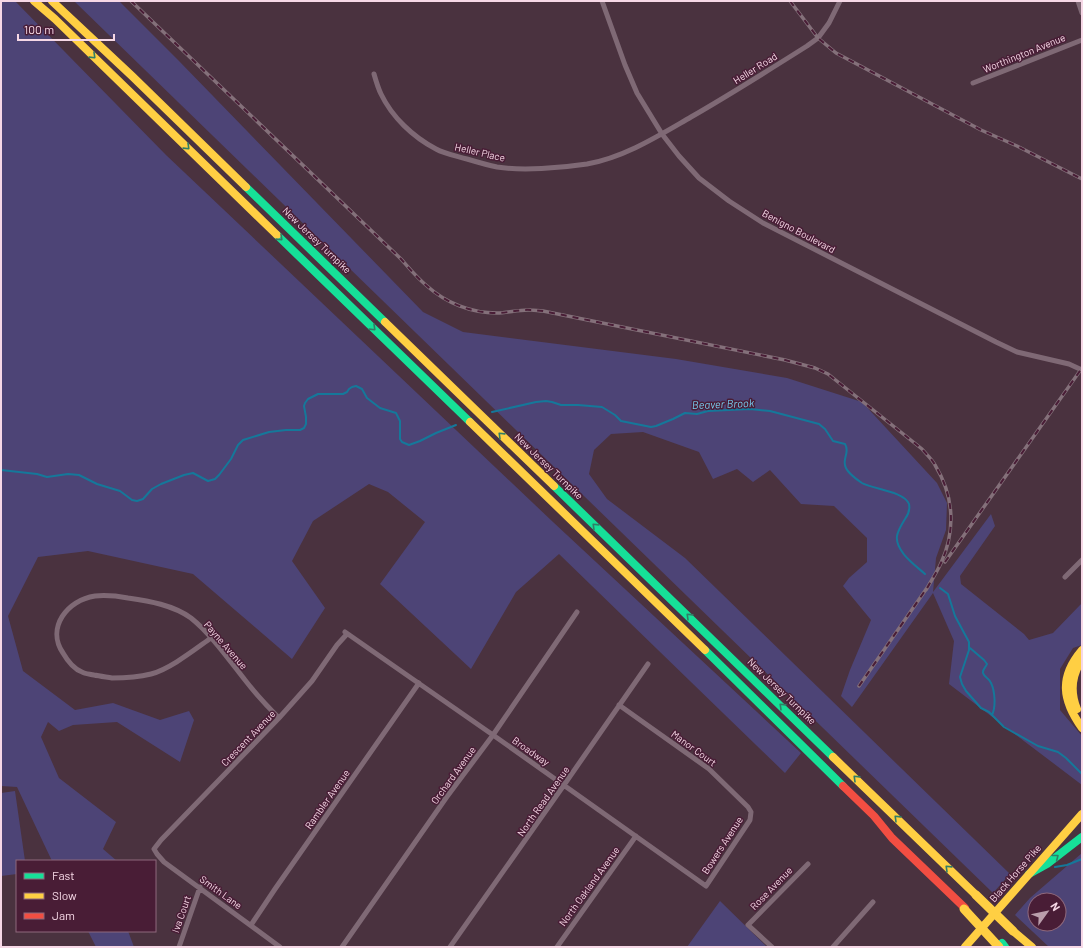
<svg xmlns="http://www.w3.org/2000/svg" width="1083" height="948" font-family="Barlow,sans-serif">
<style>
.green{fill:#4d4476;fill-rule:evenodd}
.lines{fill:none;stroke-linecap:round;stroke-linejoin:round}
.stream{stroke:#15789a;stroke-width:2}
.street{stroke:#7f6975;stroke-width:5}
.fast{stroke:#16e098;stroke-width:8}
.slow{stroke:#ffcf43;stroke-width:8}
.jam{stroke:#f24e42;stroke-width:8}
.rail-casing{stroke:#84707a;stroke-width:3.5}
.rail{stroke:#491d36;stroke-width:2;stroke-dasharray:6;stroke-linecap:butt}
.slow-bridge{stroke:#ffcf43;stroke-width:9}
.oneway{stroke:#307e67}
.labels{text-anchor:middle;stroke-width:3;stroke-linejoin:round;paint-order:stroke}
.street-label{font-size:10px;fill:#f6d8e6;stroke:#491d36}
.water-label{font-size:11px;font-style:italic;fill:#78ccf0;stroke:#491d36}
</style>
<rect width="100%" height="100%" fill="#4a323f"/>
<path class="green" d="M1,1H15L166,155L553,522L801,753L785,773L559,554L516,592L471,669L380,584L425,522L388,492L369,484L313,521L292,561L325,608L292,659L193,574L88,551L38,557L8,616L23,671L75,710L113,703L160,720L189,711L194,720L180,762L117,722L73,725L59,731L48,722L41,737L59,778L116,822L103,849L117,861H52L17,787L1,786Z
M74,1H119L179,61L423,312L463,332L676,359L787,378L862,402L937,483L947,503L946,530L936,558L933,592L991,514L995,526L960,576L961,584L1024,634L1029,640L1053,633L1082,603V645L1073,648L1060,669V710L1082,736V785L949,684L954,641L933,593L852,707L841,696L850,670L871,620L843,586L849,578L867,562V538L834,506L801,504L770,470L753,482L737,469L713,479L699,452L643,432L611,434L594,450L589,474L607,499L685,558L1010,874L993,893Z
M15,791L25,861H17V874L1,876V793Z
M1082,853V947H1049L1015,915L1030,898ZM1035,900H1059V924H1035Z
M720,901L767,947H687Z
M88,931H128L134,947H96Z"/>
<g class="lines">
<path class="stream" d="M492,412L536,402L546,401L552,402L561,405H578L602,407L615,415L621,421L651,427L656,426L673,419L685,413L697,414L708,411L750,409L770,411L819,424L825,429L833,441L845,444C850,452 843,457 845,465C846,472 856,479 862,483C872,489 904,491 909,504C910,509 908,515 905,519C902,524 898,530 897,536C895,551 915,565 925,574
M1,470L37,474L47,477L68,474L79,475L97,484L120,491L132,500L137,501L143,499L152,489L161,484L184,475L193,473L208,481L215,479L219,475L231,459L238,445L243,440L269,432L286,430H300L304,428L306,424V417L304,406L305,403L308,399L318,394H343L347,392L349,389L352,387L356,386L362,389L367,398L380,408L396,413L400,421V439L402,442L409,445L420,441L436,433L456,425
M940,588L948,594L955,616L969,642V650L960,677L962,684L966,691L981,708L989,712L1004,727L1038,746L1058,752L1066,758L1082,774
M970,648L984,660L987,664C986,667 982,670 983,673C984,677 990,679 991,683C995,691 996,707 992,715
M1055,867L1067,865L1082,859"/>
<path class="street" d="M602,1L625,65L637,93L662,134L679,156L699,178L729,201L763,223L996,342L1017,352L1069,364L1082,370
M1078,1L1082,13
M374,74C376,81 378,88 381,94C392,117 413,137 436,149C445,154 457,156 467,159C477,162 487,165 497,167C522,171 561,168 587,164C625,157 658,136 691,117C731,94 769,70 807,46L818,38L829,23L840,1
M973,83L1082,40
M1065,577L1082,560
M345,632L493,735L706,886L750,820L751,812L748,807L709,769L619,705
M211,638C194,650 170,669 151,674C139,677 124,678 112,678C106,677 99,676 94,675C90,674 85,674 82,672C74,669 67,660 63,653C46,628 67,600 95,596C106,595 117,596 128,598C149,601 173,605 191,618C211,634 229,660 245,680C255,693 267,706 279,718
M251,925L275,889L419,683
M179,947L200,887
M280,947L164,862L157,854L154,849L161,840L279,718L312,681L337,645L347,634
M342,947L446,798L493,735L577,612
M450,947L564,785L648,664
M557,947L636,836
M772,947L748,925L808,864
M833,947L873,902"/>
<path class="fast" d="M246,187L385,322
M277,235L470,422
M554,486L833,757
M705,650L843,786
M1029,874L1047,864L1082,837
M1002,943L1005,947"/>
<path class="slow" d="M34,1L55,19L277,235
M52,1L132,76L246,187
M385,322L554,486
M470,422L705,650
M1082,650C1059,677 1062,700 1082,728
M1077,709C1070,692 1071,677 1081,661
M833,757L976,895
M1013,931L1032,947
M965,947L1082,814"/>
<path class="jam" d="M843,786L874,816L892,838L965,908"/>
<defs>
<path id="rail" d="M131,1L401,259C409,268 417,278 427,286C446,303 471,313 497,313C508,313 520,309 531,310C535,310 539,311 543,311L785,360L815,368L828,374L922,449C926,454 932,459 935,465C954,496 956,530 941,563C937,572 931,581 926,590
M790,1L818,38L836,53L981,130L1017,146L1082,179
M945,562L1082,368
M859,686L929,585"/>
</defs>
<use href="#rail" class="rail-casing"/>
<use href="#rail" class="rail"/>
<path class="slow-bridge" d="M976,895L1013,931
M964,909L999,947"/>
</g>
<defs><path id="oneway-chevron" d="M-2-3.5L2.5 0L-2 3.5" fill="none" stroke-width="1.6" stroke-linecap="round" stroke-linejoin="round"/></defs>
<g class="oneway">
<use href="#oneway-chevron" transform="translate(93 56) rotate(44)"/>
<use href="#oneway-chevron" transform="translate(187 147) rotate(44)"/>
<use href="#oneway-chevron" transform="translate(280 238) rotate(44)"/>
<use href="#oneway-chevron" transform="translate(373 328) rotate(44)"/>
<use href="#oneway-chevron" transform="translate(501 435) rotate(-136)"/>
<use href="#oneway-chevron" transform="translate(595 526) rotate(-136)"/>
<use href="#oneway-chevron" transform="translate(689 616) rotate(-136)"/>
<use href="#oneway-chevron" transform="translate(782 706) rotate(-136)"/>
<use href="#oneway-chevron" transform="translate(856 778) rotate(-136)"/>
<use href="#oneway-chevron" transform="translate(897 818) rotate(-136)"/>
<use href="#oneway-chevron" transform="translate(1056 857) rotate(-38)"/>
<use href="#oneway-chevron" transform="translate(948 868) rotate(-136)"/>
</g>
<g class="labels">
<g class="street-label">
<text transform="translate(1024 53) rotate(-22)" y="4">Worthington Avenue</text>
<text transform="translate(755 68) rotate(-32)" y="4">Heller Road</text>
<text transform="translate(480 152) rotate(13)" y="4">Heller Place</text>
<text transform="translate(799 231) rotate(28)" y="4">Benigno Boulevard</text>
<text transform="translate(317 240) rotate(44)" y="4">New Jersey Turnpike</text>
<text transform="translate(549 466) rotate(44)" y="4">New Jersey Turnpike</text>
<text transform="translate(226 645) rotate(49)" y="4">Payne Avenue</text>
<text transform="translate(782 691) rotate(44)" y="4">New Jersey Turnpike</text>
<text transform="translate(248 738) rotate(-46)" y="4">Crescent Avenue</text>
<text transform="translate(694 748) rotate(36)" y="4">Manor Court</text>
<text transform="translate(531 751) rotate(35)" y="4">Broadway</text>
<text transform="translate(453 775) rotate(-54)" y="4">Orchard Avenue</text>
<text transform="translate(327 799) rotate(-55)" y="4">Rambler Avenue</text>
<text transform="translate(543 801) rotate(-55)" y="4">North Read Avenue</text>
<text transform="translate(722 845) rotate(-57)" y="4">Bowers Avenue</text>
<text transform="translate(1015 873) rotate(-49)" y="4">Black Horse Pike</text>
<text transform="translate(589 886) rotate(-54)" y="4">North Oakland Avenue</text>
<text transform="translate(771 888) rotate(-46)" y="4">Rose Avenue</text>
<text transform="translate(221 892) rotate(36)" y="4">Smith Lane</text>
<text transform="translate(181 914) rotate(-71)" y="4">Iva Court</text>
</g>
<g class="water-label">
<text transform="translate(723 404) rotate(-2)" y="4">Beaver Brook</text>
</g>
</g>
<rect width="1083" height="948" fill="none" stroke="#f6d8e6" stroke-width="4"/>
<rect x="16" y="860" width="140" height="72" fill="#491d36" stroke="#8e687c"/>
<rect x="24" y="873" width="20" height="6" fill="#16e098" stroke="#8e687c"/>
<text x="52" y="880" font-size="12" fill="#f6d8e6">Fast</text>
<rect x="24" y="893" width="20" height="6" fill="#ffcf43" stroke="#8e687c"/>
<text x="52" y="900" font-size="12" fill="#f6d8e6">Slow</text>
<rect x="24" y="913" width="20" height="6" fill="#f24e42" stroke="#8e687c"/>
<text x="52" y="920" font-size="12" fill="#f6d8e6">Jam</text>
<g transform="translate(1047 912) rotate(57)"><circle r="19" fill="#491d36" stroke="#8e687c"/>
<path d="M0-3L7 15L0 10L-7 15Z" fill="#ba9eac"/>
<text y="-6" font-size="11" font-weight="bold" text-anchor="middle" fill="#f6d8e6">N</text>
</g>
<path d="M18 34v6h96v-6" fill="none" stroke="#f6d8e6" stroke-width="2"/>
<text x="24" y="34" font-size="12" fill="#f6d8e6" stroke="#491d36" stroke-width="3" paint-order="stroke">100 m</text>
</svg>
